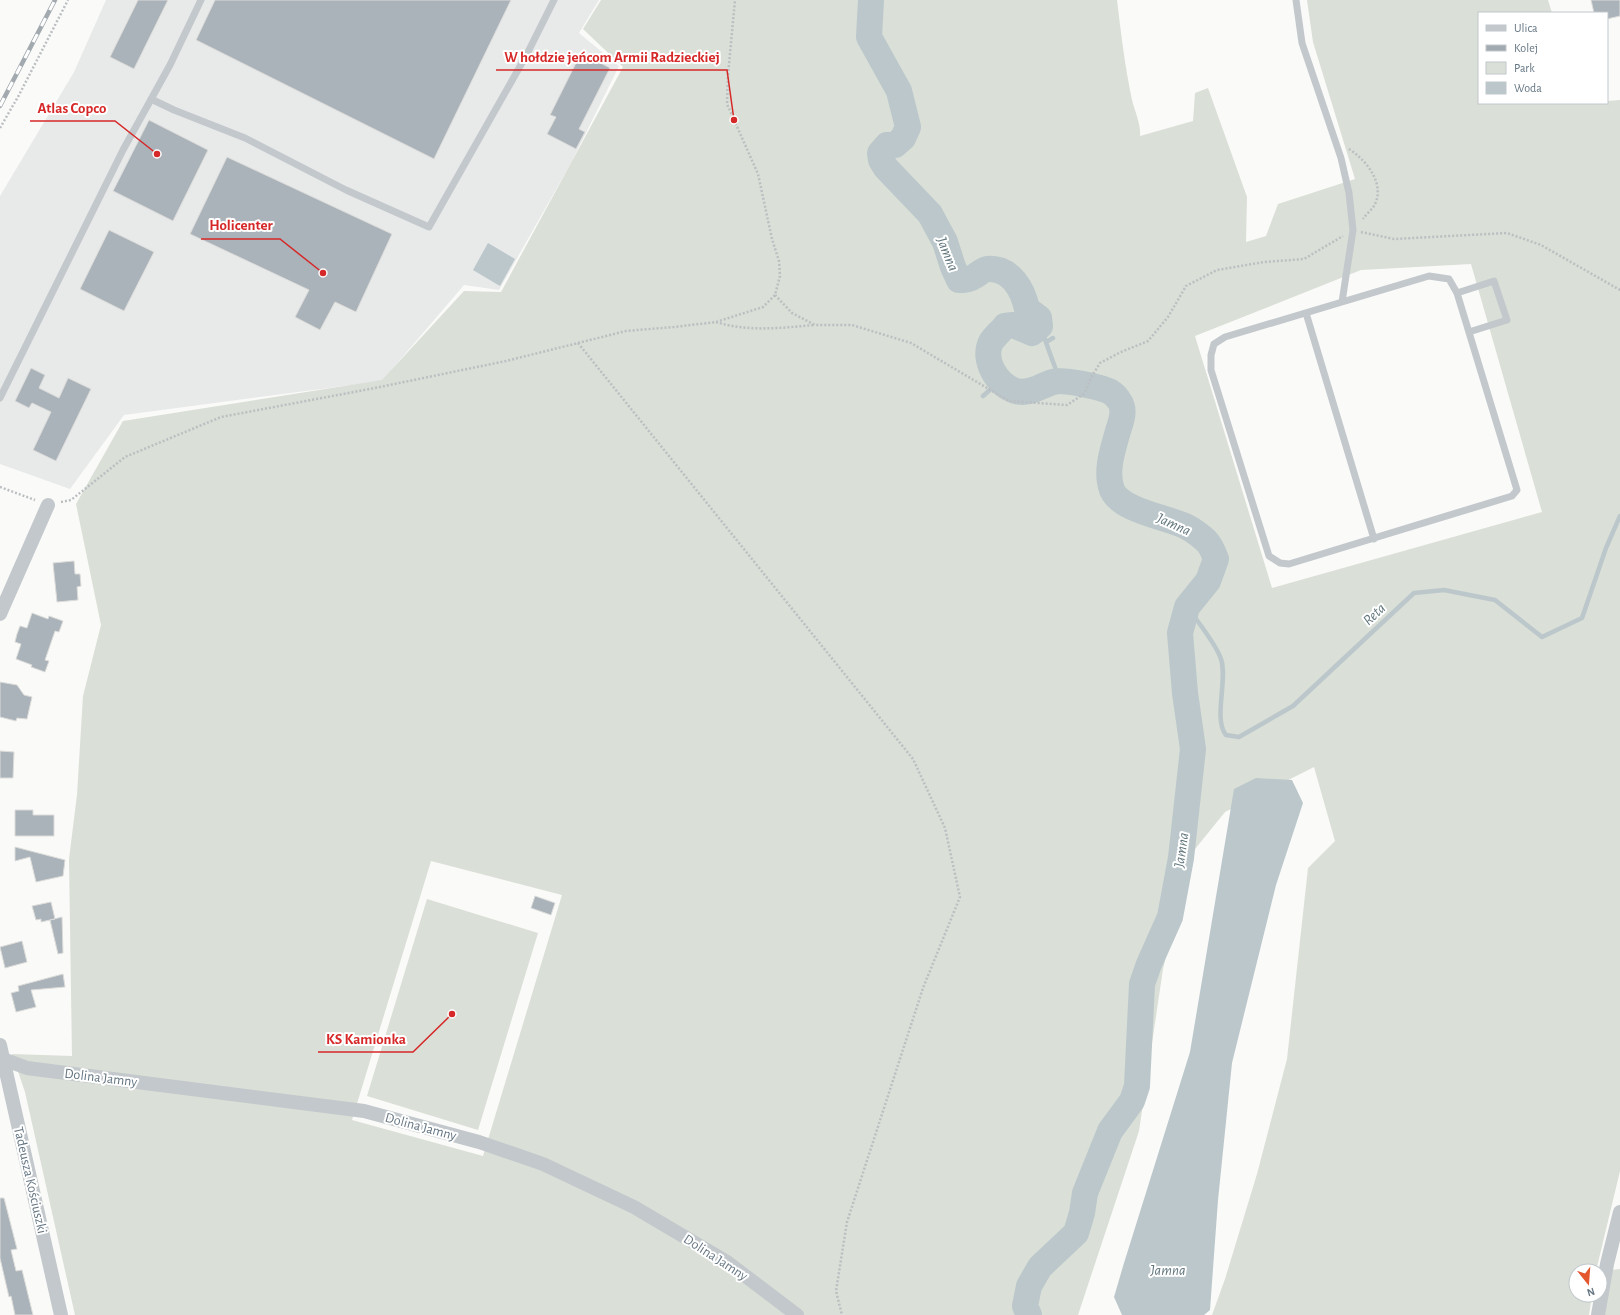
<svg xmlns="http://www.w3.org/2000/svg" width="1620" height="1315" font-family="'Alegreya Sans',sans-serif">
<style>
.built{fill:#e8e9e9}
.green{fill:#dadfd7;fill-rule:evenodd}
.water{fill:#bbc7cb}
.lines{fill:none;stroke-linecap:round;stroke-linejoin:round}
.stream{stroke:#bbc7cb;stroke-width:4.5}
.river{stroke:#bbc7cb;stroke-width:26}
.building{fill:#aab3b9;stroke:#dcdcda}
.path{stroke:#bbbfc2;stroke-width:2.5;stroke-dasharray:2 2;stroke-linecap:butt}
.lane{stroke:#c3c8cc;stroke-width:7}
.street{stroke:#c3c8cc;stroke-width:14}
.rail-casing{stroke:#a2aab0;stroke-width:4.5}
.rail{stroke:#fff;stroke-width:3;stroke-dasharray:9;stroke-linecap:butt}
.labels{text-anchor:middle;stroke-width:4;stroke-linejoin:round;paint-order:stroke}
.street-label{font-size:14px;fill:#657683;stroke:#fff}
.water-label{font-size:15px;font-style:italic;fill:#60757c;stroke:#fff}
.leader{fill:none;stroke:#d62828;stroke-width:1.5}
.callout-dot{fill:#d62828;stroke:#fff;stroke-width:1.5}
.callout-label{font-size:15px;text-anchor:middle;font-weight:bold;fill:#d62828;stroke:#fff;stroke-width:4;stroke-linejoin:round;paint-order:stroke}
</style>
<rect width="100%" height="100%" fill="#fafaf8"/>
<path class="built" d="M106,0H599L579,33L619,66L571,163L499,290L464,285L382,381L124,415L70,489L0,464V196L74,72Z"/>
<path class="green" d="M601,0H1117C1121,33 1125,67 1132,100C1135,112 1141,124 1140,136L1193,121L1195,93L1208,88L1247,197L1246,242L1266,236L1278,204L1355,179L1313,42L1307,0H1548L1552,13H1479V103H1579L1580,104L1607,103V101L1620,100V1171L1596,1271H1576V1295H1592L1589,1315H1212L1225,1279L1257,1174L1287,1059L1308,868L1335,841L1314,767L1225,812L1191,854L1163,969L1139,1131L1078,1315H75L25,1092L12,1054L72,1056L69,859L77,795L83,696L101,625L76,504L123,421L382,380L464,291L501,292L623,67L583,29ZM1471,264L1542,512L1272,588L1195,336L1361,270ZM431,861L562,895L483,1156L352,1120Z
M427,899L538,933L478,1130L367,1096Z
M1620,1269V1315H1603L1610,1270Z"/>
<path class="water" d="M488,243L515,259L500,286L473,270Z
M1256,778L1292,780L1303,803L1276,885L1232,1063L1218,1200L1210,1310L1204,1315H1122L1114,1297L1124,1263L1190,1052L1234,789Z"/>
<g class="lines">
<path class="stream" d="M1040,326L1060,381
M1046,342L1053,338
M983,396L1000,381
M1187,607C1196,619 1216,644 1221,659C1228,680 1213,719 1226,735L1239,737L1293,706L1414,593L1444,590L1495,600L1542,637L1582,618L1606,548L1620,516"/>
<path class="river" d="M871,0L869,37L899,91L908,127L903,138L895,145H887L880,153L881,160L886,168L930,214L945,242L953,267L959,280C962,280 966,280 968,279C975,278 981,270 987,269C1011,267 1023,290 1027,309L1039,318L1040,326L1032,333L1013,325L1005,326C1001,331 994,337 991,342C982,360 997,385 1016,391C1029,395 1040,386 1053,382C1063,379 1103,387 1112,393C1116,396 1121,402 1122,407C1124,415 1120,424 1118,431C1113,449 1105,471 1112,490C1121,511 1167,517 1187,527C1193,530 1204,538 1208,543C1212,548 1214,554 1216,559L1208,581L1187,607L1180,633L1185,693L1193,749L1181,858L1170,917L1149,964L1142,984L1137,1086L1132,1101L1110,1131L1085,1193L1082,1213L1076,1233L1040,1267L1029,1286L1025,1306L1029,1315"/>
</g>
<path class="building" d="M138,0H168L134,69L110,57Z
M215,0H511L434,159L196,40Z
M1591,0H1620V16L1607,19V13H1594Z
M581,53L610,68L579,129L585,132L576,149L547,134L556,117L550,115Z
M149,120L208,150L173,221L113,191Z
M227,157L392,234L356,312L335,302L320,330L295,317L309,290L190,234Z
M109,230L154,252L124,311L80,289Z
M31,368L45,375L39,388L59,398L68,378L91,389L56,461L33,450L51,412L32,403L29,408L15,401Z
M74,561L75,574H80L81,586L77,587L78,600L57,602L53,563Z
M32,613L48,619L49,616L63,621L59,632L55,631L45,660L49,661L45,672L31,667L32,665L16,659L21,644L15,642L17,634L20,626L27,628Z
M0,682L17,685L24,695L32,697L27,719L17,718L16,721L0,717Z
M0,751L14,752L13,778H0Z
M15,810H33V815H54V836H15Z
M15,847L65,860L63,876L36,882L30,857L15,861Z
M535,896L555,903L551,915L531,908Z
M51,902L55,919L50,920L62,917L63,953L58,954L50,920L41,922V919L36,920L32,906Z
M22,941L27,962L5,968L0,947Z
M63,974L65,987L31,990L36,1007L16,1012L11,993L19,991L18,986Z
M0,1198H4L17,1249L11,1250L16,1271L22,1270L33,1315H15L11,1296L9,1297L0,1258Z"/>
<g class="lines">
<path class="path" d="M0,128L19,95L68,0
M1349,149C1366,160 1385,183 1375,204C1373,209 1366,214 1363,219
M1361,232L1394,239L1507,233L1541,245L1620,290
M775,295L792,313L815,325H852L911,343L1009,401L1067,405L1084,394L1092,376L1100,363L1121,352L1148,341L1168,317L1186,286L1217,270L1264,262L1304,259L1343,236
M716,322C748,332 781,328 814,325
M578,343L913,759L945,828L960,897L923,988L847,1222L836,1291L842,1315
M0,487L35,500
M61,502L71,500L125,457L221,417L375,388L506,361L626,331L674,327L716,322L763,307L775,295L780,276L779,261L772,239L758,174L727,104L728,75L735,0"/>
<path class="lane" d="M1296,0L1302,43L1341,158L1349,193L1353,230L1342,302L1429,276L1449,279L1457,293L1517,490L1512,496L1289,564L1280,563L1269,556L1211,370V355L1214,344L1225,337L1342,302
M151,99L174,110L245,138L346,190L429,227L527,54L554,0
M1457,293L1494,281L1507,320L1469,332
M1306,313L1374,539
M0,398L123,150L170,65L201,0"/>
<path class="street" d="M0,614L48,505
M0,1045L61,1315
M3,1059L27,1068L364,1111L479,1142L543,1164L634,1207L727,1262L797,1315
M1598,1315L1607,1264L1620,1212"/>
<defs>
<path id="rail" d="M0,106L55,0"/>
</defs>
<use href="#rail" class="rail-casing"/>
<use href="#rail" class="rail"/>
</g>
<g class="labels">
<g class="street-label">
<text transform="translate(101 1077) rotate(7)" y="5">Dolina Jamny</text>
<text transform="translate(421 1126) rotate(15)" y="5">Dolina Jamny</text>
<text transform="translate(31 1180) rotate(77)" y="5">Tadeusza Kościuszki</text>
<text transform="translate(716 1257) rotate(33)" y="5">Dolina Jamny</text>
</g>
<g class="water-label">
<text transform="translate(948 254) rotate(68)" y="5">Jamna</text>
<text transform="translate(1174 524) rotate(24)" y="5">Jamna</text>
<text transform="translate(1374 614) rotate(-43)" y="5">Reta</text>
<text transform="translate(1181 850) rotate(-82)" y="5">Jamna</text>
<text x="1168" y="1275">Jamna</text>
</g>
</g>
<path class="leader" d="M734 120L727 70H496M157 154L115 121H30M323 273L280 239H201M452 1014L413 1052H318"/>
<g class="callout-dot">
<circle cx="734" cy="120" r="4"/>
<circle cx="157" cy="154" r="4"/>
<circle cx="323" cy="273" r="4"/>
<circle cx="452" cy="1014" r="4"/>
</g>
<g class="callout-label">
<text x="612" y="62">W hołdzie jeńcom Armii Radzieckiej</text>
<text x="72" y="113">Atlas Copco</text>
<text x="241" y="230">Holicenter</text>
<text x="366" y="1044">KS Kamionka</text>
</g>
<rect x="1478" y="12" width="130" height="92" fill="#ffffff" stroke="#c1c8cd"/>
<rect x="1486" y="25" width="20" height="6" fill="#c3c8cc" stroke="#c1c8cd"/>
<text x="1514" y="32" font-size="12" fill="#657683">Ulica</text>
<rect x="1486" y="45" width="20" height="6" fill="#a2aab0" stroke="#c1c8cd"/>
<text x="1514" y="52" font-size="12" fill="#657683">Kolej</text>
<rect x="1486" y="62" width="20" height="12" fill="#dadfd7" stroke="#c1c8cd"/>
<text x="1514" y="72" font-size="12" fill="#657683">Park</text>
<rect x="1486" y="82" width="20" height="12" fill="#bbc7cb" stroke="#c1c8cd"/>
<text x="1514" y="92" font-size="12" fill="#657683">Woda</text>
<g transform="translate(1588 1283) rotate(163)"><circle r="19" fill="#ffffff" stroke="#c1c8cd"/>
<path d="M0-3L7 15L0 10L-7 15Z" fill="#e4572e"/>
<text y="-6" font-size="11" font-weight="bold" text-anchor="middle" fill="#657683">N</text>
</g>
</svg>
